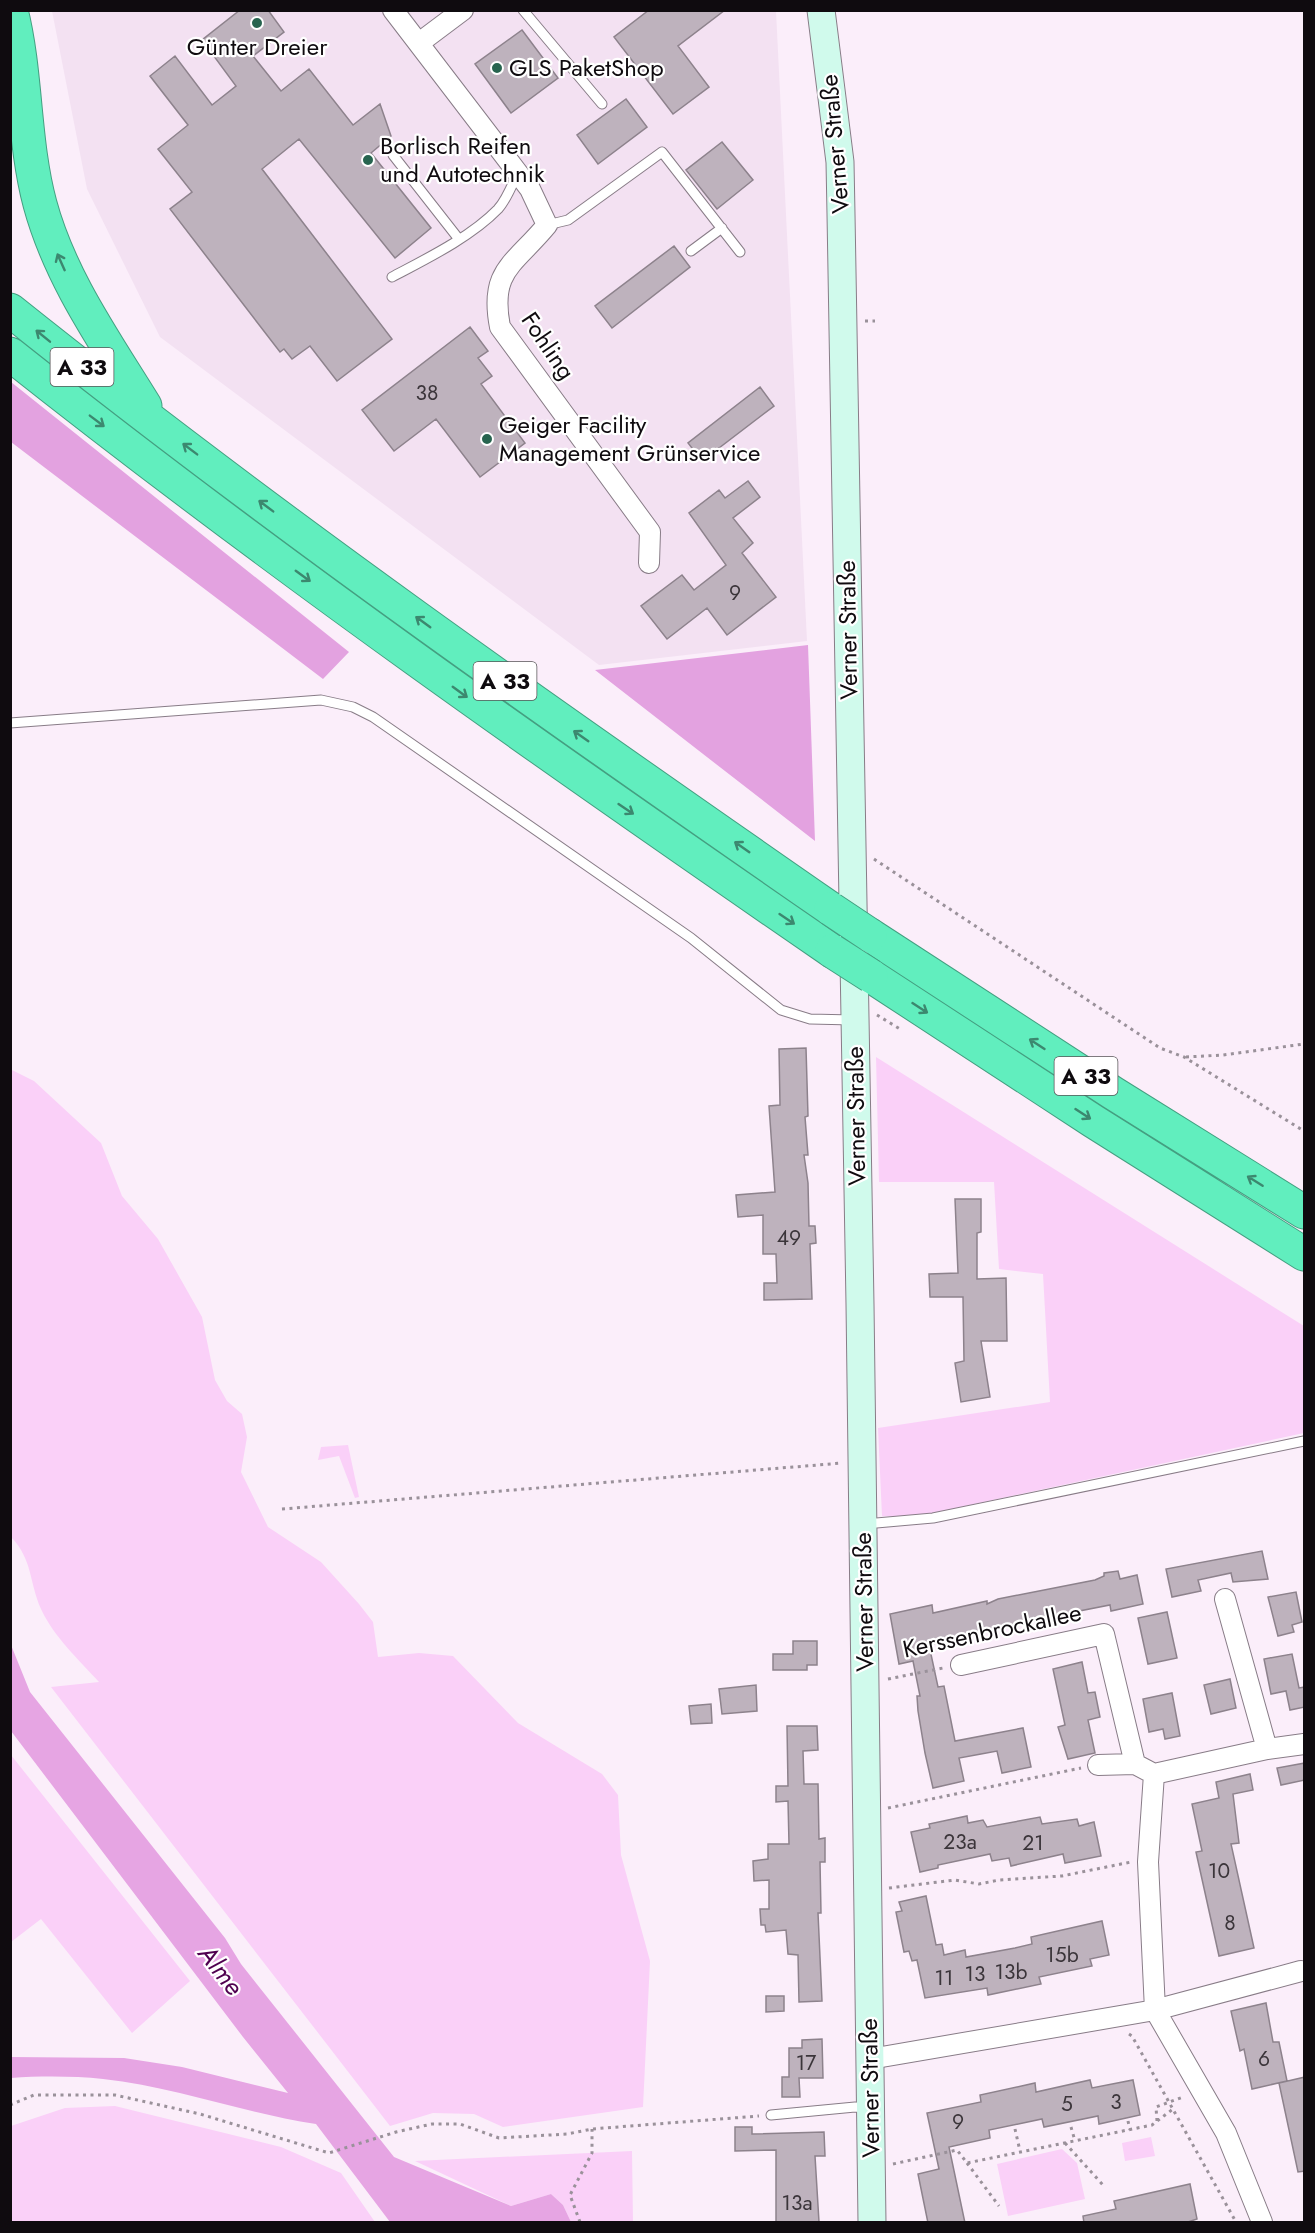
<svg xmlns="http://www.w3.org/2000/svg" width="1315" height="2233" font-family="Jost,sans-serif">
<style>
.built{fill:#f3e1f2}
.green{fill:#fad0f8}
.forest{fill:#e3a2e0}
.water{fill:#e6a5e3}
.building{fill:#beb2bd;stroke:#8d828c;stroke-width:1.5}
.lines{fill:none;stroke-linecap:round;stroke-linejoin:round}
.service-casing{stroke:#887c87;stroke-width:11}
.minor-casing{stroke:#887c87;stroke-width:22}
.secondary-casing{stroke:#887c87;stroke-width:29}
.motorway-casing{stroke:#449f81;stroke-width:35}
.path{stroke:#9a919a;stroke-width:3;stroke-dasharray:3 4.5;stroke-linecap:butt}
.service{stroke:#fff;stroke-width:9}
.minor{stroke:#fff;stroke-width:20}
.secondary{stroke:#d0faec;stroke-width:27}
.motorway{stroke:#61eebe;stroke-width:33}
.motorway-bridge-casing{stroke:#449f81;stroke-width:35;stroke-linecap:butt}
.motorway-bridge{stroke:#61eebe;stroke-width:33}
.oneway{stroke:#3c886f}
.poi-dot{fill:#27644f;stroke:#fff;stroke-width:2}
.labels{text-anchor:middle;stroke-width:4.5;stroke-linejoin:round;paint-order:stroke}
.number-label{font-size:21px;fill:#3b353a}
.shield{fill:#fff;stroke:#575457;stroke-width:1.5}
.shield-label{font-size:22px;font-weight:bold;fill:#0f0b0f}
.poi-label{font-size:24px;fill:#0f0b0f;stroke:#fff;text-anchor:start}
.street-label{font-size:24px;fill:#0f0b0f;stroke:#fff}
.water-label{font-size:26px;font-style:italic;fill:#500050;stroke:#fff}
</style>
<rect width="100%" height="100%" fill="#fbeefa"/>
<path class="built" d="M52,11H776L807,641L599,665L160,337L87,189Z"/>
<path class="green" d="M876,1057L1304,1326V1433L914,1517L882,1516L878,1428L1050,1402L1043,1274L999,1269L994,1182H879Z
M10,1069L34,1081L101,1143L122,1196L158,1239L202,1317L215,1380L227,1401L242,1414L247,1437L241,1472L268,1527L321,1562L359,1604L373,1622L378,1657L419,1653L453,1656L518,1723L602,1774L618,1795L621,1855L650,1961L643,2107L503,2127L474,2114L433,2113L390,2126L51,1687L99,1682C79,1660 54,1637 41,1609C29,1582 33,1560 11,1537Z
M348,1445L359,1497L355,1498L339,1456L318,1460L321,1447Z
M11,1755L190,1981L132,2033L41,1919L11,1942Z
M115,2106L281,2147L341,2173L375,2222H11V2126L65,2108Z
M1151,2137L1155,2156L1125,2161L1122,2143Z
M1062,2149L1077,2163L1085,2199L1008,2216L997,2164Z
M632,2151L633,2222H571L563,2205L551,2194L511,2206L415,2161Z"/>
<path class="forest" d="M11,382L349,652L323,679L11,442Z
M808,645L815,841L595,670Z"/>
<path class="water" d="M11,1645L30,1692L225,1938L241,1964L394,2157L511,2206L551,2194L563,2205L571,2222H390L316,2124C244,2113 175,2087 103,2079C74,2076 40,2076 11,2078V2057L124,2058L182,2067L288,2093L243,2037L11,1731Z"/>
<path class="building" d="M240,10H268L284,32L253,56L281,91L309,69L353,125L380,104L391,136L371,153L431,228L395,258L299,139L262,169L392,339L337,381L310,346L292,359L284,349L280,352L170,209L192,192L158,149L188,125L150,76L175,56L212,105L236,86L202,40Z
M649,10H725L678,46L709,87L673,114L614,37Z
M522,30L558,78L511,113L475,64Z
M626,99L647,127L598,164L577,135Z
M722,142L753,180L717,209L686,170Z
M674,246L690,267L612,328L595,306Z
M470,327L488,351L478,358L492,376L481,384L525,443L480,477L436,419L394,451L362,410Z
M760,387L774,406L702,461L688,443Z
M748,481L760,497L733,518L753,543L742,553L776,597L727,635L707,608L667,639L641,606L682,575L694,590L726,565L689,513L719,490L725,498Z
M806,1048L808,1116L805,1117L808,1155H804L808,1183L809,1226H815L816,1243L810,1244L812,1299L764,1300V1283H777L776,1254H763V1215L738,1217L736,1195L775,1192L769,1106L780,1105L779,1049Z
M955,1199H981V1232L977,1233V1279L1006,1278L1007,1341H981L990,1397L961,1402L955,1363L964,1361L963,1297H930L929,1274L958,1273Z
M1262,1551L1268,1579L1233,1582L1231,1573L1198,1580L1201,1591L1172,1597L1166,1569Z
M1118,1571L1120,1579L1137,1575L1143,1604L1111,1611L1110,1605L1059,1615L929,1645L938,1687L944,1686L955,1741L1023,1728L1031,1767L1002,1773L997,1751L981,1754L959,1758L964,1781L933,1788L925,1753L918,1711L917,1696H920L913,1661L899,1664L890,1614L932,1605L933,1613L987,1601V1604L998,1599L1095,1580L1104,1576V1573Z
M1296,1592L1302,1622L1292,1625L1294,1632L1278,1636L1268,1597Z
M1167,1612L1177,1658L1148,1664L1138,1618Z
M793,1641H817V1665H807V1670H773V1654H793Z
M1292,1654L1299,1688L1305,1687V1707L1290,1710L1286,1691L1271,1694L1264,1659Z
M1082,1662L1088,1693L1095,1692L1100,1717L1088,1720L1095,1753L1068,1759L1058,1727L1065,1725L1053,1669Z
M1230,1679L1236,1708L1211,1714L1204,1685Z
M756,1685L757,1711L722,1714L719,1689Z
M1172,1693L1180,1736L1165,1739L1163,1729L1149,1732L1143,1699Z
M711,1704L712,1723L691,1724L689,1706Z
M787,1726H817L818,1750L803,1751L804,1784H818L819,1839L825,1838V1862H820L821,1913H818L822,2001L799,2002L798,1955L788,1954L786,1930L766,1932L765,1925H761L760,1909H769V1880L754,1881L753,1861L768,1859V1844H789L788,1801L776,1802V1786H788Z
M1305,1763V1780L1281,1785L1277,1768Z
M1250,1774L1253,1790L1233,1794L1239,1843L1231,1844L1254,1948L1219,1956L1196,1852L1202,1851L1192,1804L1219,1798L1216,1782Z
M967,1816L968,1823L983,1820L987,1827L1040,1817L1042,1824L1077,1819L1079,1826L1094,1822L1101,1856L1065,1863L1063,1854L1011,1866L1009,1858L992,1861L990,1854L938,1865V1868L920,1872L911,1832L930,1828L929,1824Z
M926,1896L936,1945L942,1944L944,1955L965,1950L966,1957L1015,1948L1032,1944L1031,1937L1102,1921L1109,1955L1090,1959L1092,1966L1039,1977L1041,1984L988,1995L987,1988L925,1998L917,1960L912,1961L909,1951L904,1952L896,1912L902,1911L899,1902Z
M766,1996H784V2011L766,2012Z
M1266,2003L1273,2042H1279L1287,2081L1252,2089L1244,2049L1240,2051L1231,2011Z
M822,2039L823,2078H799L800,2097H782V2077H789V2048H802V2040Z
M1305,2077V2171L1298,2172L1279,2083Z
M1090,2080L1092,2088L1133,2080L1140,2115L1099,2124L1098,2116L1044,2127L1042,2119L989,2130L990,2138L949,2147L965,2223H928L918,2174L939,2169L927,2113L981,2102L980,2095L1035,2083L1036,2092Z
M735,2127H752V2134L824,2132L825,2156H815L819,2222H776V2150L735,2151Z
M1190,2184L1197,2219L1185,2223H1084L1083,2216L1116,2209L1114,2201Z"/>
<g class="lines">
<defs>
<path id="service" d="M523,10L602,104
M393,155L458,238
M547,225L568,220L662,152L740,252
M691,251L722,228
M392,277C426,259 471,237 498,209C507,199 512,185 518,172
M10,723L321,700L353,707L373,717L691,938L781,1010L810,1019L853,1020
M865,1524L933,1518L1304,1441
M771,2115L855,2107L867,2108"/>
<path id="minor" d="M393,10L530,189L547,225C514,265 489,270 500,327L650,532L649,563
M419,43L463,10
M1225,1599L1267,1749
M961,1665L1104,1634L1135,1764L1154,1774L1267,1749L1304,1744
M1098,1765L1135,1764
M1154,1774L1148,1862L1155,2010L1226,2133L1262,2222
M870,2059L1155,2010L1301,1971"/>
<path id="secondary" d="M821,10L840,162L841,214L860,1304L872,2222"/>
<path id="motorway" d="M11,10C27,74 23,141 40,204C60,278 105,341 145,406
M10,310C275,522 553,716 831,909
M10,354C276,565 553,759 832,951
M870,935L1113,1093L1304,1212
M871,976L1093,1121L1304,1254"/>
</defs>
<use href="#service" class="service-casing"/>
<use href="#minor" class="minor-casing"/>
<use href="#secondary" class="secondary-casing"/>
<use href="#motorway" class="motorway-casing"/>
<path class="path" d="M865,321H875
M874,859L1160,1048L1184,1057L1304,1131
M877,1015L900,1029
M1186,1057L1223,1055L1304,1044
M282,1509L842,1463
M888,1679L943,1668
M888,1808L1081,1768
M889,1888L955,1880L979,1884L999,1880L1062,1876L1131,1862
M1129,2034L1132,2036L1236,2222
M10,2105L34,2095H115L200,2114L329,2153L396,2132L432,2124H460L499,2138L567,2134L592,2129L759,2116
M1128,2121L1130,2130
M1157,2121L1156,2107L1183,2097
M1071,2127L1075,2141
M1015,2129L1020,2151
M1065,2143L1103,2185
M967,2163L999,2206
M893,2164L957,2150L967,2163L1152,2125L1173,2109
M580,2222L570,2195L592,2153V2129"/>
<use href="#service" class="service"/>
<use href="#minor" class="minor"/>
<use href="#secondary" class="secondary"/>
<use href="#motorway" class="motorway"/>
<defs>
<path id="motorway-bridge" d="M831,909L870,935
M832,951L871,976"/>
</defs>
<use href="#motorway-bridge" class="motorway-bridge-casing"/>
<use href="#motorway-bridge" class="motorway-bridge"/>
</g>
<defs><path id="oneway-shaft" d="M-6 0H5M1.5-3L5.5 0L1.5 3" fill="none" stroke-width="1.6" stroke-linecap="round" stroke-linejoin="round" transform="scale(1.5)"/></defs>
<g class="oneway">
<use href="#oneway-shaft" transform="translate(61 262) rotate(-114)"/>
<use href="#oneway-shaft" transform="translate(43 336) rotate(-141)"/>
<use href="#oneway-shaft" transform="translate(97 421) rotate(37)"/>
<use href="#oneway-shaft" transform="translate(190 449) rotate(-143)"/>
<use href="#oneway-shaft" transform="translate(266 506) rotate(-143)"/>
<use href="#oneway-shaft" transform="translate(303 576) rotate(36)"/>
<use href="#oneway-shaft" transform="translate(423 622) rotate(-144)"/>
<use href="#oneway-shaft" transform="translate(460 692) rotate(36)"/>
<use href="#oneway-shaft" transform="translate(581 736) rotate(-145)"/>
<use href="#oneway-shaft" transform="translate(626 809) rotate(34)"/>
<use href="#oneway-shaft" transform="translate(742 847) rotate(-145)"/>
<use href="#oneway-shaft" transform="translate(787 919) rotate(34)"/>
<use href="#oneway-shaft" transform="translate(920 1008) rotate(33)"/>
<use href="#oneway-shaft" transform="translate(1037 1044) rotate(-147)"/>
<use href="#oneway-shaft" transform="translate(1083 1114) rotate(33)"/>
<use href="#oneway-shaft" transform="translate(1255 1181) rotate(-148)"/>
</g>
<g class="poi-dot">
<circle cx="257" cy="23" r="6"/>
<circle cx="497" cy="68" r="6"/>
<circle cx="368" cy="160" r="6"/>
<circle cx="487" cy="439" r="6"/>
</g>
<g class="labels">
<g class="number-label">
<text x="427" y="400">38</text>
<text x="735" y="600">9</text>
<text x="789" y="1245">49</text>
<text x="960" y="1849">23a</text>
<text x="1033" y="1850">21</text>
<text x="1219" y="1878">10</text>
<text x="1230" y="1930">8</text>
<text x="1062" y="1962">15b</text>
<text x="1011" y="1979">13b</text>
<text x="975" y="1981">13</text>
<text x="944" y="1985">11</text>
<text x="1264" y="2066">6</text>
<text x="806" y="2070">17</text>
<text x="1116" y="2109">3</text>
<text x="1067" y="2111">5</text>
<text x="958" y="2129">9</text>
<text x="797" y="2210">13a</text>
</g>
<g class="shield">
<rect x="50.5" y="348" width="63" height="38" rx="4.5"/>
<rect x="473.5" y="662" width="63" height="38" rx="4.5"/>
<rect x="1054.5" y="1057" width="63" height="38" rx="4.5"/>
</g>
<g class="shield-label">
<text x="82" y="375">A 33</text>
<text x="505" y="689">A 33</text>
<text x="1086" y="1084">A 33</text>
</g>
<g class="poi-label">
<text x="257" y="55" text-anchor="middle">Günter Dreier</text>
<text x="509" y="76">GLS PaketShop</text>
<text x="380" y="154">Borlisch Reifen<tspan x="380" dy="28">und Autotechnik</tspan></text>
<text x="499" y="433">Geiger Facility<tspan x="499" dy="28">Management Grünservice</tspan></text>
</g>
<g class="street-label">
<text transform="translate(835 144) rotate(-95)" y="8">Verner Straße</text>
<text transform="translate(548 346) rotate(56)" y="8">Fohling</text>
<text transform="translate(848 630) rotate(-91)" y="8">Verner Straße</text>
<text transform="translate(856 1116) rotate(-91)" y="8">Verner Straße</text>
<text transform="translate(864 1602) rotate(-91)" y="8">Verner Straße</text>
<text transform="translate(992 1631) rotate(-12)" y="8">Kerssenbrockallee</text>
<text transform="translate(870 2088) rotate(-91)" y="8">Verner Straße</text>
</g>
<g class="water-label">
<text transform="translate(221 1970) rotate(52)" y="9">Alme</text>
</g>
</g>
<rect width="1315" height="2233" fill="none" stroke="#0f0b0f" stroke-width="24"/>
</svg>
